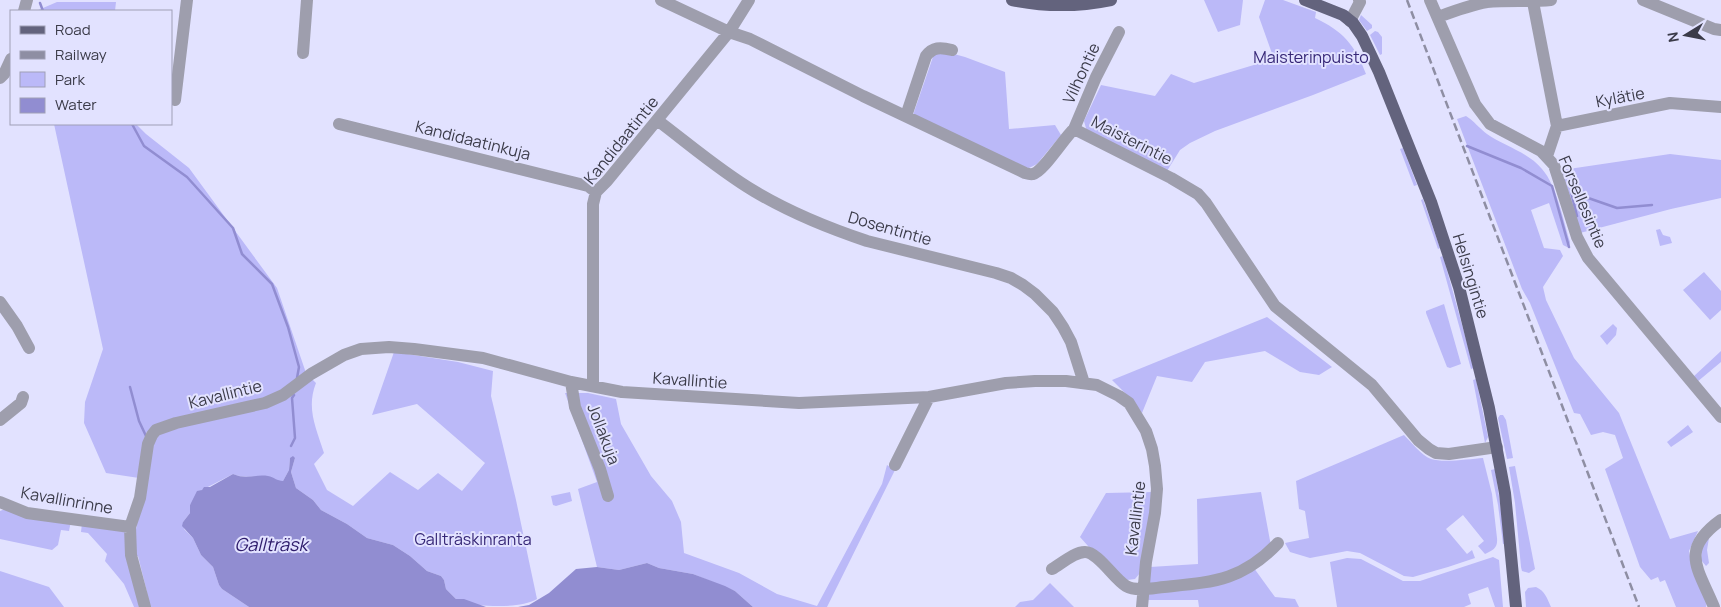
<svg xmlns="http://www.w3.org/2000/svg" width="1721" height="607" font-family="Manrope,sans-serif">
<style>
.green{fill:#bbb9f8}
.water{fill:#918dd1}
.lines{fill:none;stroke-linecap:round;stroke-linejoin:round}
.stream{stroke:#918dd1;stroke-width:2.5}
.minor{stroke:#9e9ead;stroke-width:12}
.major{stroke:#63637d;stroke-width:12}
.rail{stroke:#8e8ea3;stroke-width:2.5;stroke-dasharray:8 4;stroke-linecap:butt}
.labels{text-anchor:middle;stroke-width:4;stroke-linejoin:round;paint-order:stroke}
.park-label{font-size:16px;fill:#362777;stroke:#e2e2ff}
.street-label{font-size:16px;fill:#3b3b49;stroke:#e2e2ff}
.water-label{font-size:18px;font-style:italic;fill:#2d1b6b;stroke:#e2e2ff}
</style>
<rect width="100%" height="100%" fill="#e2e2ff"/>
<path class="green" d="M1204,0H1243L1240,25L1218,32Z
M1265,0H1283L1316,12L1315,18C1343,31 1355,45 1366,74L1313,95L1215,131L1190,143L1180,150L1167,171L1087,132L1084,121L1101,85L1155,96L1171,74L1194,83L1274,59L1259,17Z
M57,2H116L115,11H36Z
M1361,15L1372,25V28L1367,31L1359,20Z
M1375,31L1378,32L1382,37V54L1380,55L1370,35Z
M943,51L965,57L1005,72L1009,129L1055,125L1061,135L1037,164L1025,170L913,115L934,54Z
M1466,116C1474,121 1479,128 1487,134C1504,146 1528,152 1542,169C1557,186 1563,220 1570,242L1569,248L1563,245L1549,203L1531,210L1544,248L1560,250L1563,256L1543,287L1546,300L1574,358L1619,413L1670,539L1698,531L1689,551L1692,567L1707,602L1706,607H1676L1665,580L1660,582L1658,577L1651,580L1640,567L1605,469L1623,458L1615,435L1603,432L1591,435L1580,414L1574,413L1530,303L1522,289L1457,119Z
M54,124H136L146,134L189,168L277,288L306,373L281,392L262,400L157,424L146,433L139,478L106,473L84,423L85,402L103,349Z
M1403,148L1417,185L1414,186L1400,149Z
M1670,154L1721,160V198L1671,209L1580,233L1562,170Z
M1423,199L1440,248L1438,249L1421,200Z
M1660,229L1663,235L1670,237L1672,243L1660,246L1656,230Z
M1443,256L1474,368L1471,369L1440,257Z
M1704,272L1721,291V310L1710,320L1683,290Z
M1444,304L1461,364L1450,368L1447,367L1426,313V311Z
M1267,317L1332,367L1319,375L1300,372L1265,351L1205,362L1192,382L1157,376L1142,413L1132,400L1112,380Z
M1613,324L1617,328L1616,335L1607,345L1600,336Z
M1721,351V362L1697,382L1693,377Z
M394,352L458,362L493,371L491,396L516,500L537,599C523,607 495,607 479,605C470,603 465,599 456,599L446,589L444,580L441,576L427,571L410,556L393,545L367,538L347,524L321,510L313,500L296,488L291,472L295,458H290L289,470L283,481L280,482C266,473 248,480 233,474L202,490L190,505V513L183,522L184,529L193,538L201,555L213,567L219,585L222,589L249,607H148L147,592L138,556H135L136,529L151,444L163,431L243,413L311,378L316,383C306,408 316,428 324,453L314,464L327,490L353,506L390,472L418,490L438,473L462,491L485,463L417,404L372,415Z
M1476,379L1488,437L1485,443L1473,380Z
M565,393H588L616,399L621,424L651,476L672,501L681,522L684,553L739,573L777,594L817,606L882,484L887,465L895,470L827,607H753L735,591L693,574L659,568L647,563L619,570L597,567L578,489L597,482Z
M1500,415H1503L1506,420L1513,458L1507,459L1498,418Z
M1688,425L1693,432L1671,447L1667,442Z
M1404,435C1412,443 1421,455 1431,459C1443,463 1470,459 1483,458L1492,494L1497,538C1498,548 1493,550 1485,554L1478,546L1484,541L1463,515L1446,529L1467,554L1472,550L1475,558L1448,567L1413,577L1404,576L1360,553L1347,551L1310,558L1290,552L1285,543L1309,538L1305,511L1299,509L1296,481Z
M1515,466L1534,564L1535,569L1529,573L1522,571L1521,567L1515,503L1509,467Z
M1495,469L1506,544H1503L1498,505L1491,470Z
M570,492L572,501L556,506L553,505L551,496Z
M1153,492L1140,573L1135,579L1127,580L1096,555L1080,537L1106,493Z
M1261,492L1271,546L1251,564L1275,597L1295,599L1299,607H1199L1198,600H1146L1150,567L1198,564L1197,499Z
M5,509L71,521L69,531L61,530L58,545L52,550L0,539V511Z
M82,523L125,532L139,607H134L124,584L105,561L107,554L88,533L81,532Z
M1709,538L1707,550L1709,563L1706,566L1701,560L1702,543Z
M1493,557L1499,560L1503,607H1495L1488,587L1468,594L1471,604L1464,607H1337L1330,562L1347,558L1361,559L1403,581H1420Z
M0,571L49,587L64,607H0Z
M1050,583L1074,607H1015L1020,602L1033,600Z
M1536,587C1545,591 1547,598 1551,607H1526L1525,592L1528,588Z"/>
<path class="water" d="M293,456L295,458L291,472L296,488L313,500L321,510L347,524L367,538L393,545L410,556L427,571L441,576L444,580L446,589L456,599H464L486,607H249L222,589L219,585L213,567L201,555L193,538L182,526L183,522L190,513V505L197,491L202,490L204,487H210L233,474C247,480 255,474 268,476C274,477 277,481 283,481L289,470L290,458Z
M647,563L659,568L693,574L725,586L735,591L753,607H518L529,605L549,593L576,569L597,567L619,570Z"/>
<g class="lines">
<path class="stream" d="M40,3L43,11
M132,124L144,146L187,177L233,228L242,254L272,284L288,327L299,367L297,378
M1467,146L1521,168L1552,186L1569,247
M1571,192L1617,208L1652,205
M1571,192L1577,216
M130,387L139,421L146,436
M291,446L295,438L292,398L294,395"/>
<path class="minor" d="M661,0L729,32L750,39L863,96L1025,173C1025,173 1032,175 1033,174C1043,172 1064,138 1074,129L1171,178L1198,194L1206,203L1275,306L1372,385L1418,440L1429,449L1436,453L1449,454L1497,447
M1430,0L1475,104L1490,124L1541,151L1554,165L1577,237L1588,258L1721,417
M1643,0L1714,29L1721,30
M1533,2L1557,126
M24,11L27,0
M1438,17C1454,11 1470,5 1487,2C1508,0 1530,2 1551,0
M1350,21L1360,2L1359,0
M303,53L307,0
M0,78L4,74L11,59
M175,100L187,0
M906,116L926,56C933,47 940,47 952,50
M657,120C689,144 720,171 754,191C789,212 828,228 867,241L996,273L1011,278L1023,285L1035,294L1053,312L1063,327L1071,342L1084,383
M339,124L588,186L596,192
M1074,129L1096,77L1119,32
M1547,156L1557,126L1670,103L1721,107
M0,302L17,326L29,348
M571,382L575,407L600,469L608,496
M593,386V204L596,192L607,181L729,32L749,0
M0,420L21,403L23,397
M895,465L929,397
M0,502L27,513L130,527
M1052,569C1061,564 1074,552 1085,552C1098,552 1114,579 1126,586C1136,592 1153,588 1164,587C1213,582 1242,581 1278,543
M145,607L131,555L130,527L140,498L148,444L152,435L156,430L176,423L265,403L283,395L311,374L344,355L361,349L389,347L414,349L483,358L571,382L622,392L799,403L929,397L1006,383L1035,381H1066L1097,385L1119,396L1129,403L1146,431L1152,449L1155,466L1157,489L1155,513L1146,562L1142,607
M1714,607C1698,568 1679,550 1721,520"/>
<path class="major" d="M1012,0C1046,7 1077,7 1111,0
M1305,0L1343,15L1353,23L1362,36L1379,72L1431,202L1459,287L1489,408L1505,493L1516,607"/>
<path class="rail" d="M1407,0L1639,607"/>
</g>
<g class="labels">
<g class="park-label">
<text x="1311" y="63">Maisterinpuisto</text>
<text x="473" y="545">Gallträskinranta</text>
</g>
<g class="street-label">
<text transform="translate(1081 73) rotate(-65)" y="6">Vilhontie</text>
<text transform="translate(1620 97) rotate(-11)" y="6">Kylätie</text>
<text transform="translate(473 140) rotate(14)" y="6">Kandidaatinkuja</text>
<text transform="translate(621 140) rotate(-51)" y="6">Kandidaatintie</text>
<text transform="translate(1132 140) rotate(27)" y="6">Maisterintie</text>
<text transform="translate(1583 202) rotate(67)" y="6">Forsellesintie</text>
<text transform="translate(890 228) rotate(16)" y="6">Dosentintie</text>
<text transform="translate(1471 276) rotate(73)" y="6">Helsingintie</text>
<text transform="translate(690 380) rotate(4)" y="6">Kavallintie</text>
<text transform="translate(225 394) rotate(-14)" y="6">Kavallintie</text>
<text transform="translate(604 434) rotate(69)" y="6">Jollakuja</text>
<text transform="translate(67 500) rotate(10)" y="6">Kavallinrinne</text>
<text transform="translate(1135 518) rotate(-83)" y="6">Kavallintie</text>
</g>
<g class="water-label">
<text x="271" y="551">Gallträsk</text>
</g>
</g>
<rect x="10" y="10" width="162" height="115" fill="#e2e2ff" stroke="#9f9fb6"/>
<rect x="20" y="26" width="25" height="8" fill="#63637d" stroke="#9f9fb6"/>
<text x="55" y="35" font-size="15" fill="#3b3b49">Road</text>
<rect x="20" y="51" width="25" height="8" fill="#8e8ea3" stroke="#9f9fb6"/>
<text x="55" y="60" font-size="15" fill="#3b3b49">Railway</text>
<rect x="20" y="72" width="25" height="15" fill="#bbb9f8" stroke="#9f9fb6"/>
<text x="55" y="85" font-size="15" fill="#3b3b49">Park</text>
<rect x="20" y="98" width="25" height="15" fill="#918dd1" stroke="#9f9fb6"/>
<text x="55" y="110" font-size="15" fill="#3b3b49">Water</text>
<g transform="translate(1686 35) rotate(260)" stroke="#e2e2ff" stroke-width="4" paint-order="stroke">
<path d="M0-4L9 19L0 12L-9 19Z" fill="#3b3b49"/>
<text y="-8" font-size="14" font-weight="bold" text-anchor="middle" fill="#3b3b49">N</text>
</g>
</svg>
